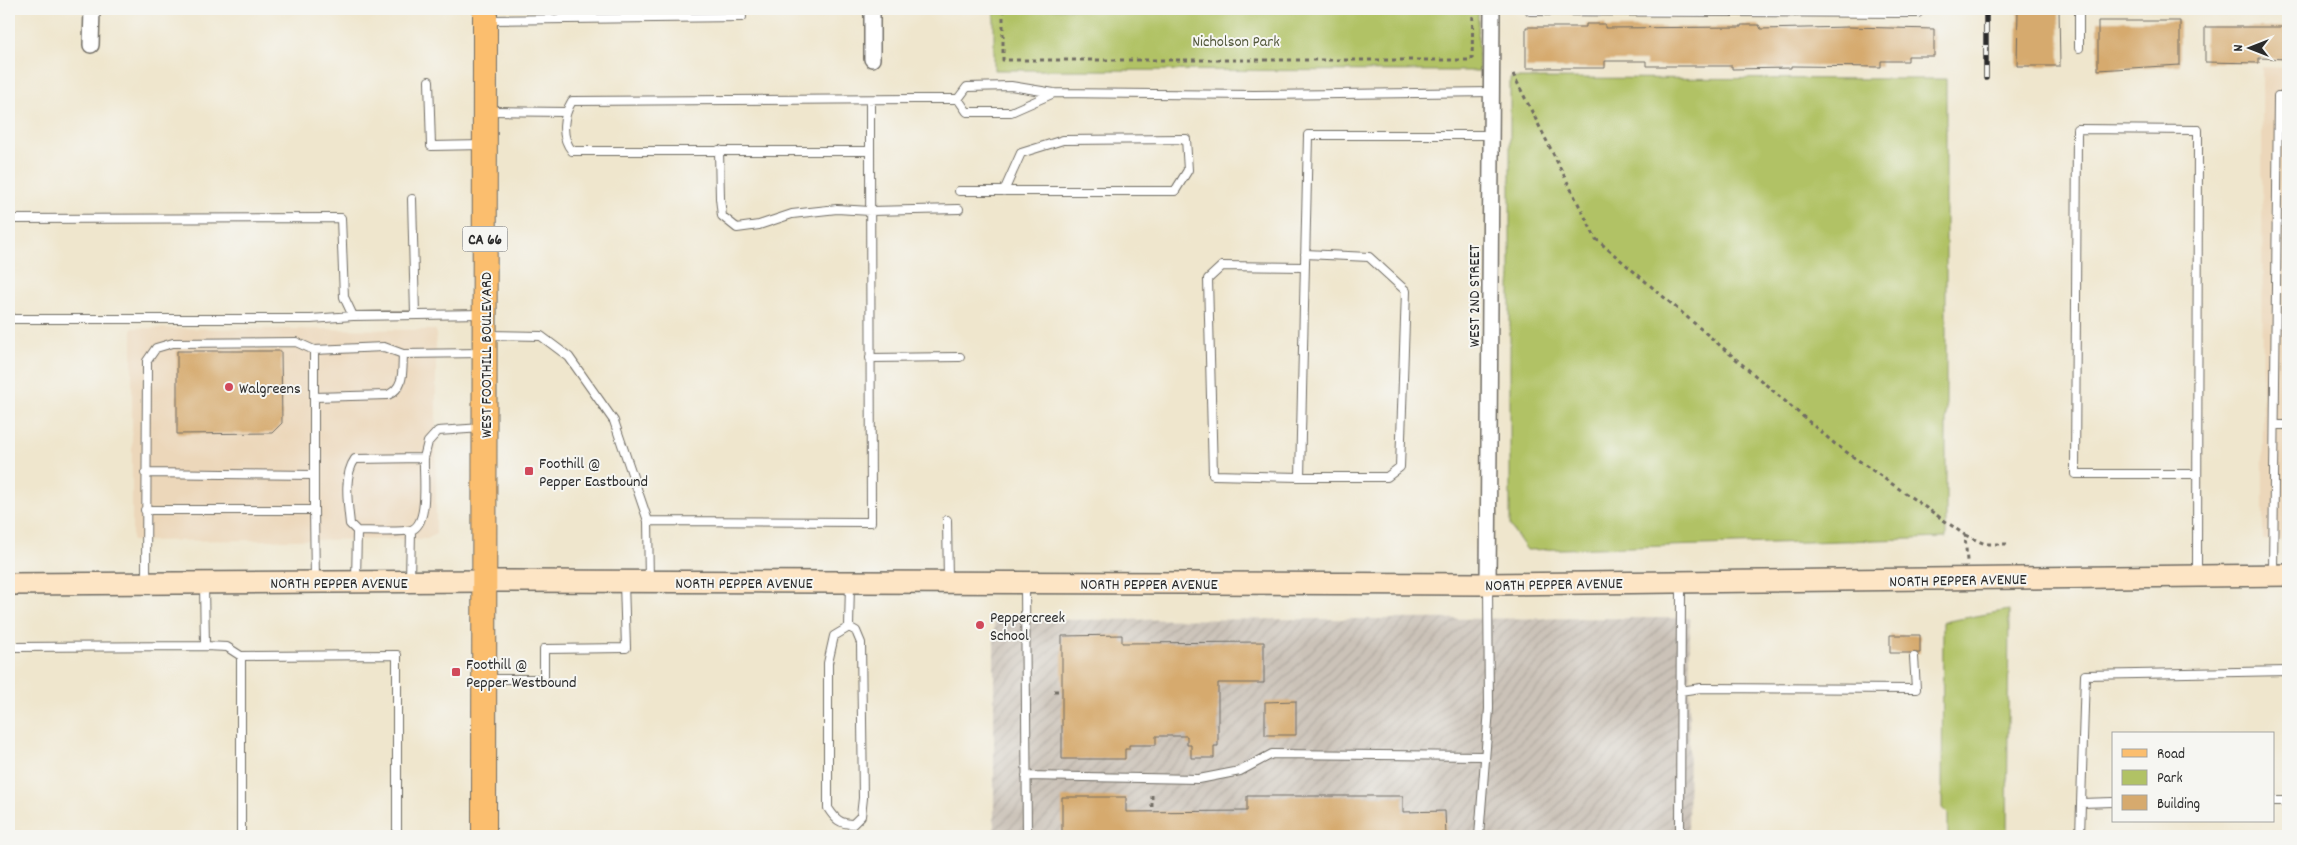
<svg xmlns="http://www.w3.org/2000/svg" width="2297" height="845" font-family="Dekko,sans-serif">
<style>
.built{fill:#ecd7ba}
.industrial{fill:url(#industrial-furrows)}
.green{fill:#b1c265;stroke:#6e7648}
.building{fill:#d6aa6e}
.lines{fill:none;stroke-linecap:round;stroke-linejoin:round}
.service-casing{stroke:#706c64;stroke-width:10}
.minor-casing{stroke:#706c64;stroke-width:18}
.secondary-casing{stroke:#706c64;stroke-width:24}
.primary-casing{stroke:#706c64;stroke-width:26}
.path{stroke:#706c64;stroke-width:3;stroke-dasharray:4 4;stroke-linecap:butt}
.service{stroke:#fff;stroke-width:8}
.minor{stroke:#fff;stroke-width:15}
.secondary{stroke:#fde5c5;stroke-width:21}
.primary{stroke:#fbbe6e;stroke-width:24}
.rail-casing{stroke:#2b2b2b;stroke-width:5.5}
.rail{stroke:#f6f6f2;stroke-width:4;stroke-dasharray:11;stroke-linecap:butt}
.poi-dot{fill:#d1495b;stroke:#f6f6f2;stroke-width:2}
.labels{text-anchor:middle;stroke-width:4;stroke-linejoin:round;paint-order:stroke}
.shield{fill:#f6f6f2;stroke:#686867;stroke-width:1}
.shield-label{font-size:15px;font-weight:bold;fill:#2b2b2b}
.park-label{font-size:16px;fill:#53583c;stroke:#f6f6f2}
.street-label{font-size:16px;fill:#2b2b2b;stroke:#f6f6f2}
.poi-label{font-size:16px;fill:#2b2b2b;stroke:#f6f6f2;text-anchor:start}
</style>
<defs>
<pattern id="industrial-furrows" width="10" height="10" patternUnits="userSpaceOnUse" patternTransform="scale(1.25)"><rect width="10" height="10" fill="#cbc2b8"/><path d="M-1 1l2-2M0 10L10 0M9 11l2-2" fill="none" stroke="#aea79e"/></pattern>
</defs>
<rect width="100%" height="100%" fill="#f6f6f2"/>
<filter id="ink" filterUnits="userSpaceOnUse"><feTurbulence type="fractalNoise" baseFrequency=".02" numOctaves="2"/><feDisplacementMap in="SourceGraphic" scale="10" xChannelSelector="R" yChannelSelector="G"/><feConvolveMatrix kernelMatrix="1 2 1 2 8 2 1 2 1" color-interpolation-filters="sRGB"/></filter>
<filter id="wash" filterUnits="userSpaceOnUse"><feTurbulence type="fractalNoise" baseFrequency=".0096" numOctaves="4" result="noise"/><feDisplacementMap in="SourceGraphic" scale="20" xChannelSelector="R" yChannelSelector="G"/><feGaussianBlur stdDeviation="1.12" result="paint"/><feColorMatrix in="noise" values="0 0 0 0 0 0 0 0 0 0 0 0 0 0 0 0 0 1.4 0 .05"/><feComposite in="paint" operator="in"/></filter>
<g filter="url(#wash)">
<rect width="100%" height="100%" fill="#efe6cd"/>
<path class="built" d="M2262,67L2288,68V540H2263Z
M132,328L436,330V534L427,539L132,541Z"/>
<path class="industrial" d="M1690,618L1688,835L1799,836H994V620Z"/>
<path class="green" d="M994,9H1478L1479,71L994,70Z
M1510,78L1946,79V538L1527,550L1510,526Z
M2009,610L2007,836H1948V814L1942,808L1943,622Z"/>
<g id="blocks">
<path class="building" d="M2018,9H2059L2060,66H2017Z
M2098,21H2180V65L2098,70Z
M1586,24H1605V28L1741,27V25H1759L1761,29L1849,27L1934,29V56H1908V61H1881V67L1791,66V68L1732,69V66H1646V61H1605V68H1526V27H1586Z
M2205,27H2288V59L2259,58V63L2205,62Z
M177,351H281L282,423L272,433L177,434Z
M1122,635V643L1264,642V683H1218V746H1214V758H1191V745H1187V736H1156V745H1129V749H1125V759H1062V636Z
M1890,635H1920V653H1890Z
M1296,701V735H1265V702Z
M1247,796H1403V812L1445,811L1446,836H1062V797H1126V812L1247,811Z"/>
</g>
</g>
<g filter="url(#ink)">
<use href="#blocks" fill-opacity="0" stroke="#706c64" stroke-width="1"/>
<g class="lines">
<defs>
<path id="service" d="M1530,11L1918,13V9
M487,20L742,17
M2079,48V9
M429,81L431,146L483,145
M1054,93L1011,112H967L958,99L967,87L1011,86L1054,93L1255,95L1492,92
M870,100V151H572C560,136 563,116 572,101L916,99H958
M487,111L565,112
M719,150L720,198L722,216L737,228L759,225L792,214L837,209L870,211L959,209
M959,191H1175L1188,170L1186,139L1063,140L1021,153L1004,191
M412,199L415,314
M9,219L341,218L344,297L353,316L311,319H13L9,314
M1305,267L1222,266L1208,279L1213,475L1300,477L1308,135H1492
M353,316L483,314
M488,335L541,336L569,357L614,421L648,521L871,522L870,151
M314,350V510
M870,358L960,357
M314,397L388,395C405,387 402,371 403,354
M2275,425H2288
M145,473L314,475
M1300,477H1387L1400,467L1406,291L1369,257L1305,254
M145,510H314L315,580
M947,520L948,581
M648,521L649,581
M357,531C369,531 401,533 411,530C430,524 423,475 424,458
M2273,573L2278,96H2288
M2197,574L2198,130L2077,129L2075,474H2197
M356,580L357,531L350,524C348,504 343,476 355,459L424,458L428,442L438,431L482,428
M146,581L147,361L156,348L173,343L296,342L314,350L384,347L403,354L482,353
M410,581L411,530
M1025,585L1027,836
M849,627L856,631L861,643L863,798L861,816L853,824C840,824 835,819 828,808V663L834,636Z
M849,627L850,584
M205,646L227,647L241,656L397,655V836
M9,647L205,646L204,584
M241,656V836
M486,679H544V649L626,648L624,582
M1680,691L1701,688L1916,689L1914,657
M1026,776L1199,779L1240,771L1272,754L1484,756
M2273,801H2288
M2081,803L2113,802
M1479,836L1489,709L1488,586
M1680,836L1681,584
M2080,836L2085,675L2288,671"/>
<path id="minor" d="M872,9V59
M91,45L92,9
M1488,584L1492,9"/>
<path id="secondary" d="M9,584L484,581L1488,584L2288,575"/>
<path id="primary" d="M484,836L485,9"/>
</defs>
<use href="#service" class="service-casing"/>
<use href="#minor" class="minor-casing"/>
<use href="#secondary" class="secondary-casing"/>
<use href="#primary" class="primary-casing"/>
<path class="path" d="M1003,9V60H1472L1473,9
M1513,74L1596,239L1835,444L1965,535L1967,561
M1965,535L1985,544H2008
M1054,691H1062
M1152,795V810"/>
<use href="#service" class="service"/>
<use href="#minor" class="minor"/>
<use href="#secondary" class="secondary"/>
<use href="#primary" class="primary"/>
<defs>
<path id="rail" d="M1986,78V9"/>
</defs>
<use href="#rail" class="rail-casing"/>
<use href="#rail" class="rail"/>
</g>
</g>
<g class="poi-dot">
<circle cx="229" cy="387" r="5"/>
<rect x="524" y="466" width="10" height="10" rx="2.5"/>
<circle cx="980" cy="625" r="5"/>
<rect x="451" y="667" width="10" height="10" rx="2.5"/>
</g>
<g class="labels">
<rect class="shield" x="462.5" y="226.5" width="45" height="25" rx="4"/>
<g class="shield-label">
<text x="485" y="244">CA 66</text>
</g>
<g class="park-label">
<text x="1236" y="46">Nicholson Park</text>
</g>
<g class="street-label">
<text transform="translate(1473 296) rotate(-90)" y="6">WEST 2ND STREET</text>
<text transform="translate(485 355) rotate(-90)" y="6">WEST FOOTHILL BOULEVARD</text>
<text transform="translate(1958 579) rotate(-1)" y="6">NORTH PEPPER AVENUE</text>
<text x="339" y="588">NORTH PEPPER AVENUE</text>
<text x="744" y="588">NORTH PEPPER AVENUE</text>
<text x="1149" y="589">NORTH PEPPER AVENUE</text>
<text transform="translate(1554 583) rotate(-1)" y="6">NORTH PEPPER AVENUE</text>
</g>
<g class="poi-label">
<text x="239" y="393">Walgreens</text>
<text x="539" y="468">Foothill @<tspan x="539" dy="18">Pepper Eastbound</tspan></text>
<text x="990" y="622">Peppercreek<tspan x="990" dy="18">School</tspan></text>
<text x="466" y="669">Foothill @<tspan x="466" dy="18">Pepper Westbound</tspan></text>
</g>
</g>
<rect width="2297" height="845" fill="none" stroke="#f6f6f2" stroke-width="30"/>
<rect x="2112" y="732" width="162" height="90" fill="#f6f6f2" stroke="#a5a5a2"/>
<rect x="2122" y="749" width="25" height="8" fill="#fbbe6e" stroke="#a5a5a2"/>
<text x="2157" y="758" font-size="15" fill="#2b2b2b">Road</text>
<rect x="2122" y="770" width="25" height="15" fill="#b1c265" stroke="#a5a5a2"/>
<text x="2157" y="782" font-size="15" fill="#2b2b2b">Park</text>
<rect x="2122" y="795" width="25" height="15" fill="#d6aa6e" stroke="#a5a5a2"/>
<text x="2157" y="808" font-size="15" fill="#2b2b2b">Building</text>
<g transform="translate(2250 48) rotate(270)" stroke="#f6f6f2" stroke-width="4" paint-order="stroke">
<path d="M0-4L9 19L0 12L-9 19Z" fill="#2b2b2b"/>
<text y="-8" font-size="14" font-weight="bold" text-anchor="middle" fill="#2b2b2b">N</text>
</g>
</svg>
